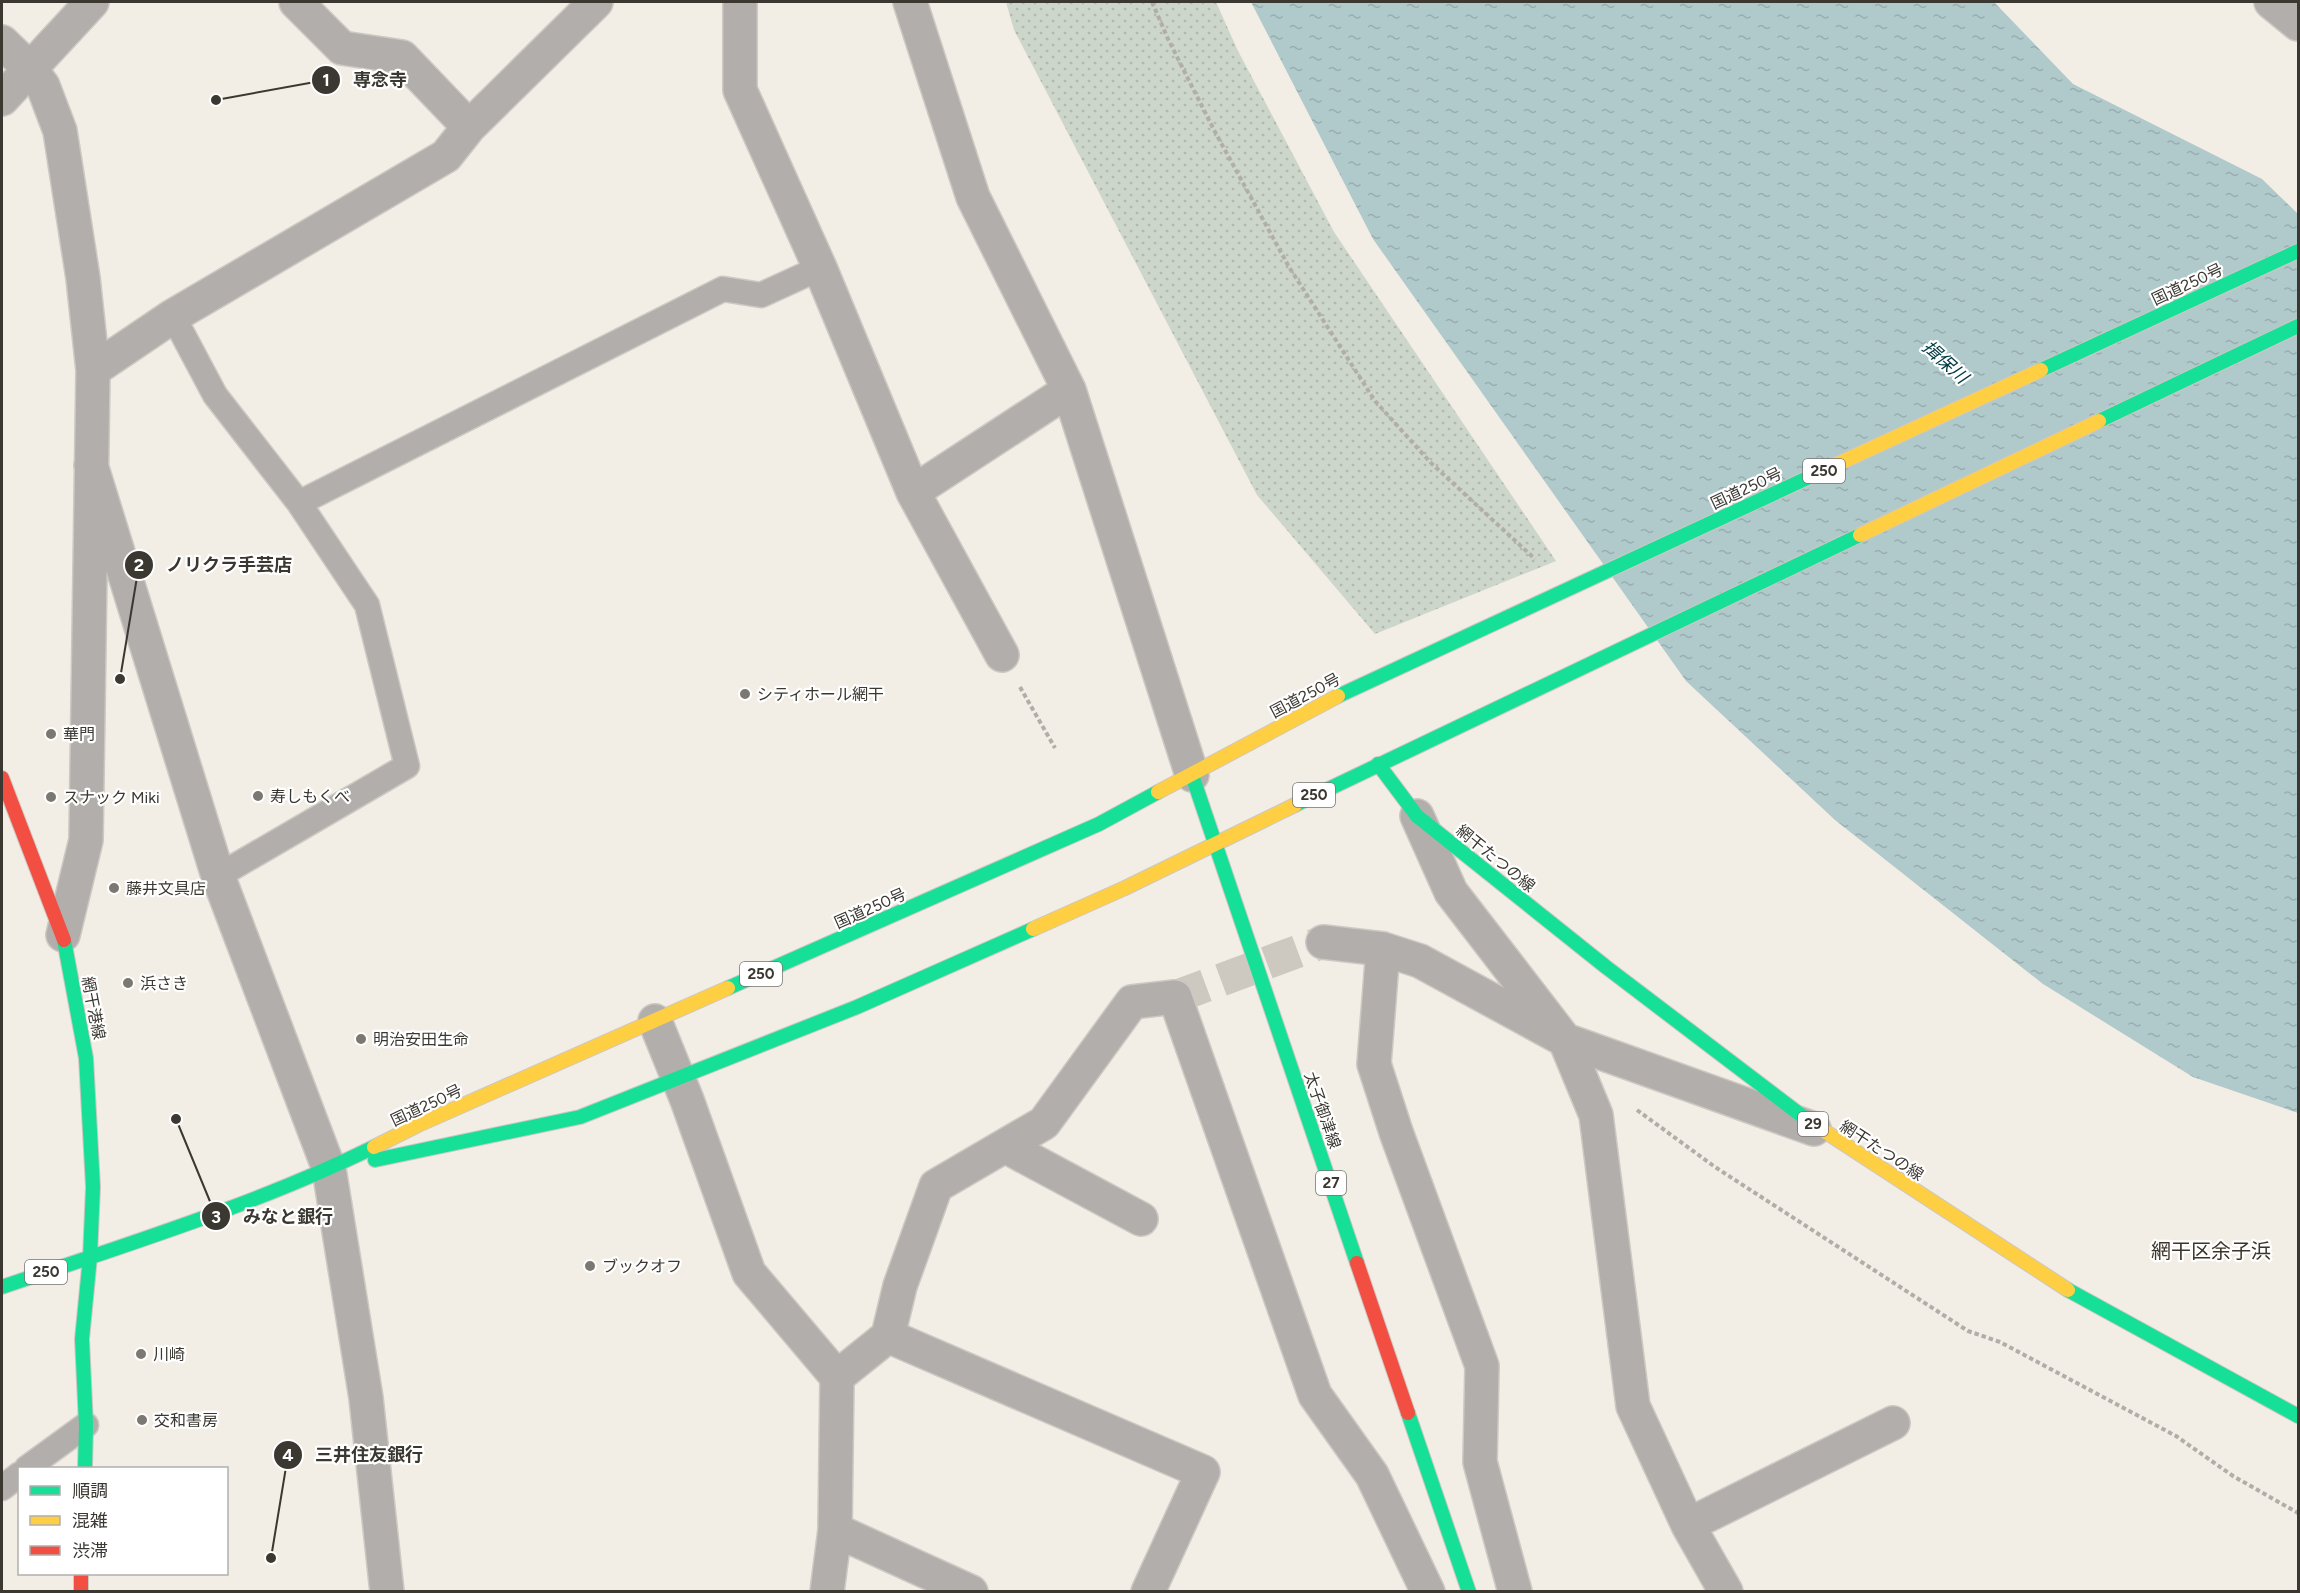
<svg xmlns="http://www.w3.org/2000/svg" width="2300" height="1593" font-family="Figtree,'Noto Sans JP',sans-serif">
<style>
.grass{fill:url(#grass-dots)}
.water{fill:url(#water-ripples)}
.lines{fill:none;stroke-linecap:round;stroke-linejoin:round}
.street-tunnel{stroke:#cdc9c1;stroke-width:33;stroke-dasharray:33 16;stroke-linecap:butt}
.lane-casing{stroke:#cdc8c2;stroke-width:27}
.street-casing{stroke:#cdc8c2;stroke-width:36}
.fast-casing{stroke:#cdc8c2;stroke-width:16}
.slow-casing{stroke:#cdc8c2;stroke-width:16}
.jam-casing{stroke:#cdc8c2;stroke-width:16}
.path{stroke:#b1aeaa;stroke-width:4;stroke-dasharray:4.5 3;stroke-linecap:butt}
.lane{stroke:#b1aeab;stroke-width:24}
.street{stroke:#b1aeab;stroke-width:33}
.fast{stroke:#16e098;stroke-width:14}
.slow{stroke:#ffcf43;stroke-width:14}
.jam{stroke:#f24e42;stroke-width:14}
.poi-dot{fill:#7b7771;stroke:#fff;stroke-width:2}
.labels{text-anchor:middle;stroke-width:4.5;stroke-linejoin:round;paint-order:stroke}
.shield{fill:#fff;stroke:#767470;stroke-width:1.5}
.shield-label{font-size:15px;font-weight:bold;fill:#3b3832}
.street-label{font-size:16px;fill:#3b3832;stroke:#fff}
.poi-label{font-size:16px;fill:#3b3832;stroke:#fff;text-anchor:start}
.water-label{font-size:18px;font-style:italic;fill:#003b43;stroke:#fff}
.quarter-label{font-size:20px;fill:#3c3529;stroke:#fff}
.leader{fill:none;stroke:#3b3832;stroke-width:2}
.callout-dot{fill:#3b3832;stroke:#fff;stroke-width:2}
.mark-label{font-size:18px;text-anchor:middle;font-weight:bold;fill:#fff}
.callout-label{font-size:18px;text-anchor:middle;font-weight:bold;fill:#3b3832;stroke:#fff;stroke-width:4.5;stroke-linejoin:round;paint-order:stroke}
</style>
<defs>
<pattern id="grass-dots" width="8" height="8" patternUnits="userSpaceOnUse" patternTransform="scale(1.5)"><rect width="8" height="8" fill="#cdd6ca"/><path d="M2 2h.1M6 6h.1" fill="none" stroke="#b1b8ae" stroke-width="1.8" stroke-linecap="round"/></pattern>
<pattern id="water-ripples" width="26" height="14" patternUnits="userSpaceOnUse" patternTransform="scale(1.5)"><rect width="26" height="14" fill="#b0c9cb"/><path d="M2 4q2-2 4 0t4 0M15 11q2-2 4 0t4 0" fill="none" stroke="#98adaf"/></pattern>
</defs>
<rect width="100%" height="100%" fill="#f2ede5"/>
<path class="grass" d="M1006,2H1216L1238,51L1334,232L1556,561L1375,634L1257,495L1014,30Z"/>
<path class="water" d="M1251,2H1994L2073,84L2262,179L2298,214V1113L2193,1077L2043,984L1835,820L1686,681L1373,239Z"/>
<g class="lines">
<path class="street-tunnel" d="M1175,997L1323,942"/>
<defs>
<path id="lane" d="M173,316L215,395L299,503L367,605L407,766L218,876
M299,503L723,289L761,295L820,268
M27,1468L86,1425
M2,1488L20,1474"/>
<path id="street" d="M296,2L342,48L402,57L469,127
M740,2V90L820,268L913,492L1002,655
M910,2L973,197L1069,390L1192,775
M2271,2L2298,24
M2,42L30,69L43,86L60,131L83,278L93,370L86,840L63,935
M2,99L92,2
M93,370L173,316L446,156L469,127L596,2
M91,465L218,876L329,1169L366,1398L387,1592
M913,492L1069,390
M1417,816L1451,892L1565,1040L1596,1115L1633,1406L1688,1525L1726,1592
M1323,942L1383,949L1420,961L1565,1040L1814,1129
M1383,949L1374,1064L1396,1132L1482,1366L1480,1462L1515,1592
M655,1021L687,1100L749,1273L837,1377L835,1530L827,1592
M1005,1146L1141,1219
M888,1336L1203,1472L1148,1592
M837,1377L888,1336L900,1286L936,1186L1044,1123L1132,1002L1175,997L1315,1395L1372,1475L1428,1592
M1688,1525L1893,1423
M835,1530L971,1592"/>
<path id="fast" d="M2041,370L2298,251
M2099,421L2298,326
M1338,696L1831,467
M1378,764L1417,816L1606,967L1806,1119
M1192,775L1357,1263
M1295,805L1860,535
M64,940L86,1058L93,1187L90,1257L82,1339L86,1425L85,1468
M728,988L1099,824L1158,792
M375,1160L580,1117L857,1007L1033,929
M2,1287C125,1245 258,1204 374,1147
M2068,1290L2298,1416
M1408,1413L1469,1592"/>
<path id="slow" d="M1831,467L2041,370
M1860,535L2099,421
M1158,792L1338,696
M1033,929L1125,888L1295,805
M1806,1119L2068,1290
M374,1147L418,1125L728,988"/>
<path id="jam" d="M2,778L64,940
M1357,1263L1408,1413
M81,1574V1592"/>
</defs>
<use href="#lane" class="lane-casing"/>
<use href="#street" class="street-casing"/>
<use href="#fast" class="fast-casing"/>
<use href="#slow" class="slow-casing"/>
<use href="#jam" class="jam-casing"/>
<path class="path" d="M1152,2L1168,39L1214,130L1289,267L1375,401L1431,463L1535,559
M1020,687L1055,748
M1637,1110L1715,1167L1968,1331L2000,1342L2176,1436L2233,1476L2298,1513"/>
<use href="#lane" class="lane"/>
<use href="#street" class="street"/>
<use href="#fast" class="fast"/>
<use href="#slow" class="slow"/>
<use href="#jam" class="jam"/>
</g>
<g class="poi-dot">
<circle cx="745" cy="694" r="6"/>
<circle cx="51" cy="734" r="6"/>
<circle cx="258" cy="796" r="6"/>
<circle cx="51" cy="797" r="6"/>
<circle cx="114" cy="888" r="6"/>
<circle cx="128" cy="983" r="6"/>
<circle cx="361" cy="1039" r="6"/>
<circle cx="590" cy="1266" r="6"/>
<circle cx="141" cy="1354" r="6"/>
<circle cx="142" cy="1420" r="6"/>
</g>
<g class="labels">
<g class="shield">
<rect x="1803" y="459" width="42" height="24" rx="4.5"/>
<rect x="1293" y="783" width="42" height="24" rx="4.5"/>
<rect x="740" y="962" width="42" height="24" rx="4.5"/>
<rect x="1798" y="1112" width="30" height="24" rx="4.5"/>
<rect x="1316" y="1171" width="30" height="24" rx="4.5"/>
<rect x="25" y="1260" width="42" height="24" rx="4.5"/>
</g>
<g class="shield-label">
<text x="1824" y="476">250</text>
<text x="1314" y="800">250</text>
<text x="761" y="979">250</text>
<text x="1813" y="1129">29</text>
<text x="1331" y="1188">27</text>
<text x="46" y="1277">250</text>
</g>
<g class="street-label">
<text transform="translate(2187 284) rotate(-25)" y="6">国道250号</text>
<text transform="translate(1746 488) rotate(-25)" y="6">国道250号</text>
<text transform="translate(1305 695) rotate(-28)" y="6">国道250号</text>
<text transform="translate(1496 858) rotate(39)" y="6">網干たつの線</text>
<text transform="translate(870 908) rotate(-24)" y="6">国道250号</text>
<text transform="translate(94 1008) rotate(79)" y="6">網干港線</text>
<text transform="translate(426 1105) rotate(-25)" y="6">国道250号</text>
<text transform="translate(1323 1110) rotate(71)" y="6">太子御津線</text>
<text transform="translate(1882 1150) rotate(33)" y="6">網干たつの線</text>
</g>
<g class="poi-label">
<text x="757" y="700">シティホール網干</text>
<text x="63" y="740">華門</text>
<text x="270" y="802">寿しもくべ</text>
<text x="63" y="803">スナック Miki</text>
<text x="126" y="894">藤井文具店</text>
<text x="140" y="989">浜さき</text>
<text x="373" y="1045">明治安田生命</text>
<text x="602" y="1272">ブックオフ</text>
<text x="153" y="1360">川崎</text>
<text x="154" y="1426">交和書房</text>
</g>
<g class="water-label">
<text transform="translate(1945 362) rotate(42)" y="6">揖保川</text>
</g>
<g class="quarter-label">
<text x="2211" y="1258">網干区余子浜</text>
</g>
</g>
<path class="leader" d="M216 100L326 80M120 679L139 565M176 1119L216 1216M271 1558L288 1455"/>
<g class="callout-dot">
<circle cx="216" cy="100" r="6"/>
<circle cx="120" cy="679" r="6"/>
<circle cx="176" cy="1119" r="6"/>
<circle cx="271" cy="1558" r="6"/>
<circle cx="326" cy="80" r="15"/>
<circle cx="139" cy="565" r="15"/>
<circle cx="216" cy="1216" r="15"/>
<circle cx="288" cy="1455" r="15"/>
</g>
<g class="mark-label">
<text x="326" y="86">1</text>
<text x="139" y="571">2</text>
<text x="216" y="1223">3</text>
<text x="288" y="1461">4</text>
</g>
<g class="callout-label">
<text x="380" y="86">専念寺</text>
<text x="229" y="571">ノリクラ手芸店</text>
<text x="288" y="1223">みなと銀行</text>
<text x="369" y="1461">三井住友銀行</text>
</g>
<rect width="2300" height="1593" fill="none" stroke="#3b3832" stroke-width="6"/>
<rect x="18" y="1467" width="210" height="108" fill="#ffffff" stroke="#b1afad" stroke-width="1.5"/>
<rect x="30" y="1486" width="30" height="9" fill="#16e098" stroke="#b1afad" stroke-width="1.5"/>
<text x="72" y="1497" font-size="18" fill="#3b3832">順調</text>
<rect x="30" y="1516" width="30" height="9" fill="#ffcf43" stroke="#b1afad" stroke-width="1.5"/>
<text x="72" y="1527" font-size="18" fill="#3b3832">混雑</text>
<rect x="30" y="1546" width="30" height="9" fill="#f24e42" stroke="#b1afad" stroke-width="1.5"/>
<text x="72" y="1557" font-size="18" fill="#3b3832">渋滞</text>
</svg>
